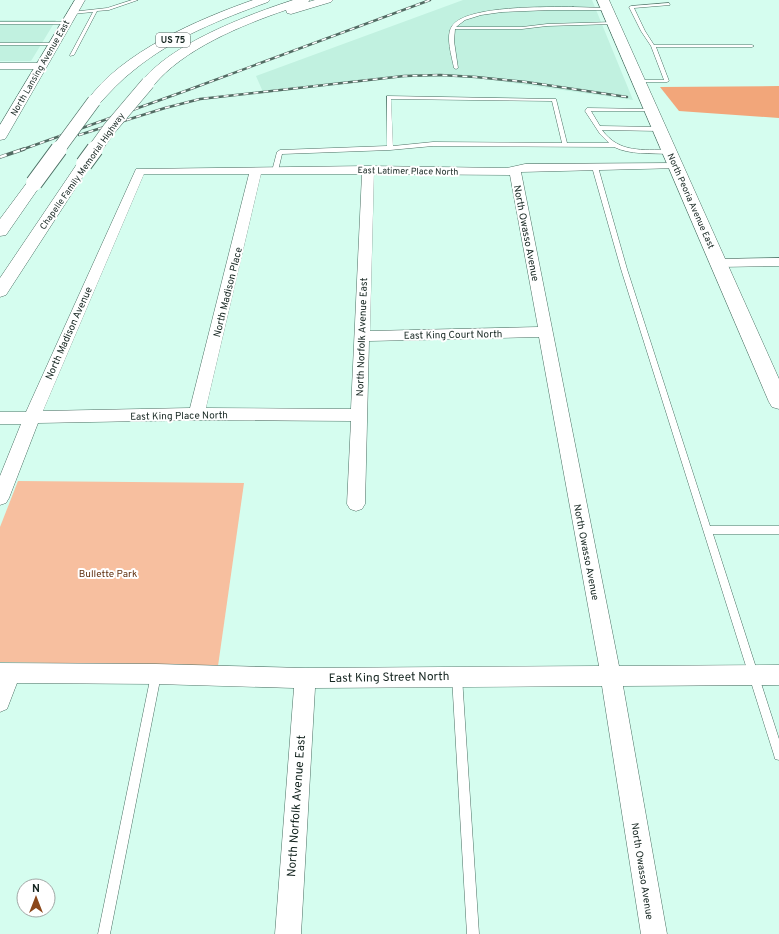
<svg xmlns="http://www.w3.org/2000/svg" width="779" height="934" font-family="Overpass,sans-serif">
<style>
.built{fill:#c1f1e0}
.green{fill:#f7bf9f}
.forest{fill:#f2a67a}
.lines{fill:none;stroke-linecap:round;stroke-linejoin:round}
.service-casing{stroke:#4c7064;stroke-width:1}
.minor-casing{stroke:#4c7064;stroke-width:1}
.tertiary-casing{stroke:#4c7064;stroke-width:1}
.secondary-casing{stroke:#4c7064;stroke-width:1}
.motorway-casing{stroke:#4c7064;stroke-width:1}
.service{fill:#fff;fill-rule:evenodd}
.minor{fill:#fff;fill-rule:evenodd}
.tertiary{fill:#fff;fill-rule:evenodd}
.secondary{fill:#fff;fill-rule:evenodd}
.motorway{fill:#fff;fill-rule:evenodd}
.rail-far1-casing{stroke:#536b63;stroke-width:2.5}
.rail-casing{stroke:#536b63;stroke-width:3.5}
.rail-far1{stroke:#fff;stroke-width:1.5;stroke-dasharray:5;stroke-linecap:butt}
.rail{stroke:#fff;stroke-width:2.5;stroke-dasharray:7;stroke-linecap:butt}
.motorway-bridge-far1-casing{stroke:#4c7064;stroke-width:14;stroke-linecap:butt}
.motorway-bridge-casing{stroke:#4c7064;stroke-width:18;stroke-linecap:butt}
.motorway-bridge-far1{stroke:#fff;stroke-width:13}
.motorway-bridge{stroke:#fff;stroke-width:16}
.labels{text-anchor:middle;stroke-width:4;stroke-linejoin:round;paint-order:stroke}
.shield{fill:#fff;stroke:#5c6764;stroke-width:1}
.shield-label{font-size:9px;font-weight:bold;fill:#162621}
.far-street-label{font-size:9px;fill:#162621;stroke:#fff}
.street-label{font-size:10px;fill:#162621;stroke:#fff}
.park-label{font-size:10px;fill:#613111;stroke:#fff}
.near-street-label{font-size:12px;fill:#162621;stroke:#fff}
</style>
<rect width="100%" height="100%" fill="#d5fdef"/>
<path class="built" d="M463,0H592L633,100L486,79L441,76L384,78L263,92L256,76Z
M0,20H56L31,61H0Z"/>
<path class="green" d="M18,481L244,483L218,666L0,662V527Z"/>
<path class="forest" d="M779,86V118L679,111L660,87Z"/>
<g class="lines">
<g class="service-casing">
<path id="service" d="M132,0H138L109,10L97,11L74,55L70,56V55L93,12L72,14H71V12L107,8Z
M669,3L670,5L634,8L645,31L654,45H752L754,46L752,47H656L669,81L667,82H636V80H664L651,46L641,31L629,7L631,6Z
M573,7L607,8L609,9L607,10H550L502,12L481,15L465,20L456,27H522L547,24L613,22L615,23L613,24L547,26L522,29H455L454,41L458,68L456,69L454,68C452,57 445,36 452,26C466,5 549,7 573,7Z
M0,22H66L68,23L66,24H0Z
M0,43H53L55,44L53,45H0Z
M387,96L556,99L567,143H609L600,134L585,111L587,108L651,109H653V111H591L600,126L659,127L662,129L659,131L602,130C620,154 642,149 669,150L672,152L669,154C651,153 630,155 614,147L433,146L390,150L282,154L278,171L275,173L272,171L277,152L280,150L387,146ZM391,99L552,101L562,143L433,142L393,146Z
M593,166L598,167L627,269L710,526H779V534H713L779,739V760L775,759L774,755L621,269L592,167Z
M156,670L159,672L161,675L110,934H98L151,675L153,672Z
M457,672L460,674L462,677L479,934H467L452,677L454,674Z"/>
</g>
<g class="minor-casing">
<path id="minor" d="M0,63H40L45,66L40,69H0Z
M676,163L680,164L682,166L680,168L521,172L619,666L779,665V685L623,686L667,934H641L602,686L315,688L301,934H275L294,688L156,684L17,683L7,709L0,712V663L156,664L305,668L599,666L539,337L369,341L365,504L362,509L356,511L350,509L347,504L351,421L197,420L38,423L9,498L6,503L0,505V476L21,424H0V412H26L136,169L368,166L507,168L525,164ZM144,174H249L190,408L43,411ZM261,174H362L351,409L206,408ZM374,174L510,175L538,327L370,331Z
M779,258V266L719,267L714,266L712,263L714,260L719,259Z"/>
</g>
<g class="tertiary-casing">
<path id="tertiary" d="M75,0H85L7,136L5,139L0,140V125Z"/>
</g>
<g class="secondary-casing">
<path id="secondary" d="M597,0H609L779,379V409L772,407L769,402Z"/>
</g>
<g class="motorway-casing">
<path id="motorway" d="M253,0H270L268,2C221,19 173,38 134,70C121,80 110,92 99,104H89L87,101C121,52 199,19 253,0Z
M293,0H310L308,2L315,0H333L331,2L291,14L287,13L286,10C242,25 183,49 153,86H143L141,83C167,45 250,14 293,0Z
M84,160L89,161L91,164L6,295L0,297V278L79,161Z
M34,178L39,180L42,183L6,235L0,236V219L29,180Z"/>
</g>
<use href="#service" class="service"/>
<use href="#minor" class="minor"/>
<use href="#tertiary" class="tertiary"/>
<use href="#secondary" class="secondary"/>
<use href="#motorway" class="motorway"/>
<g class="rail-far1-casing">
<path id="rail-far1" d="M79,135L165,108L200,99L404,76L440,75L476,77L526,82L627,97
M21,150L188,90L430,0"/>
</g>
<g class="rail-casing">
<path id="rail" d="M0,157L24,149"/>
</g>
<use href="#rail-far1" class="rail-far1"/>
<use href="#rail" class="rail"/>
<g class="motorway-bridge-far1-casing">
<path id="motorway-bridge-far1" d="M58,150L94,101
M94,150L109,129L148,83"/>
</g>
<g class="motorway-bridge-casing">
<path id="motorway-bridge" d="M84,164L95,149
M34,183L59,149"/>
</g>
<use href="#motorway-bridge-far1" class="motorway-bridge-far1"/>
<use href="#motorway-bridge" class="motorway-bridge"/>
</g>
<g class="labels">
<rect class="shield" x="156" y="33" width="34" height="14" rx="3"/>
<g class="shield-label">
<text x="173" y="43">US 75</text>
</g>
<g class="far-street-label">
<text transform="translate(40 68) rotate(-60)" y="3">North Lansing Avenue East</text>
<text transform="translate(82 171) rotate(-55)" y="3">Chapelle Family Memorial Highway</text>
<text transform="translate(408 171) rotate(1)" y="3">East Latimer Place North</text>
<text transform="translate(691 201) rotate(66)" y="3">North Peoria Avenue East</text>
</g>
<g class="street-label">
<text transform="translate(527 233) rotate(79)" y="4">North Owasso Avenue</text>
<text transform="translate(227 292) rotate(-76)" y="4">North Madison Place</text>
<text transform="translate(68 333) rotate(-66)" y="4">North Madison Avenue</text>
<text transform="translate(453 334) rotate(-1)" y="4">East King Court North</text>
<text transform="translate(361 337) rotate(-88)" y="4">North Norfolk Avenue East</text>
<text transform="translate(179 415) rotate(-1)" y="4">East King Place North</text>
<text transform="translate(587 552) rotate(79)" y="4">North Owasso Avenue</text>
<text transform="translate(643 871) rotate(81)" y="4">North Owasso Avenue</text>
</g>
<g class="park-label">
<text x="108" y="577">Bullette Park</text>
</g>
<g class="near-street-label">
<text transform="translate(389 677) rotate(-1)" y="4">East King Street North</text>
<text transform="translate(296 806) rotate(-86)" y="4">North Norfolk Avenue East</text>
</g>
</g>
<g transform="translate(36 898)"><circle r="19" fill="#ffffff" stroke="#a2a8a6"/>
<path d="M0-3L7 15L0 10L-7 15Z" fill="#8b471a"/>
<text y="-6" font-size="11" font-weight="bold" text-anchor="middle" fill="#162621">N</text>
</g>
</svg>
